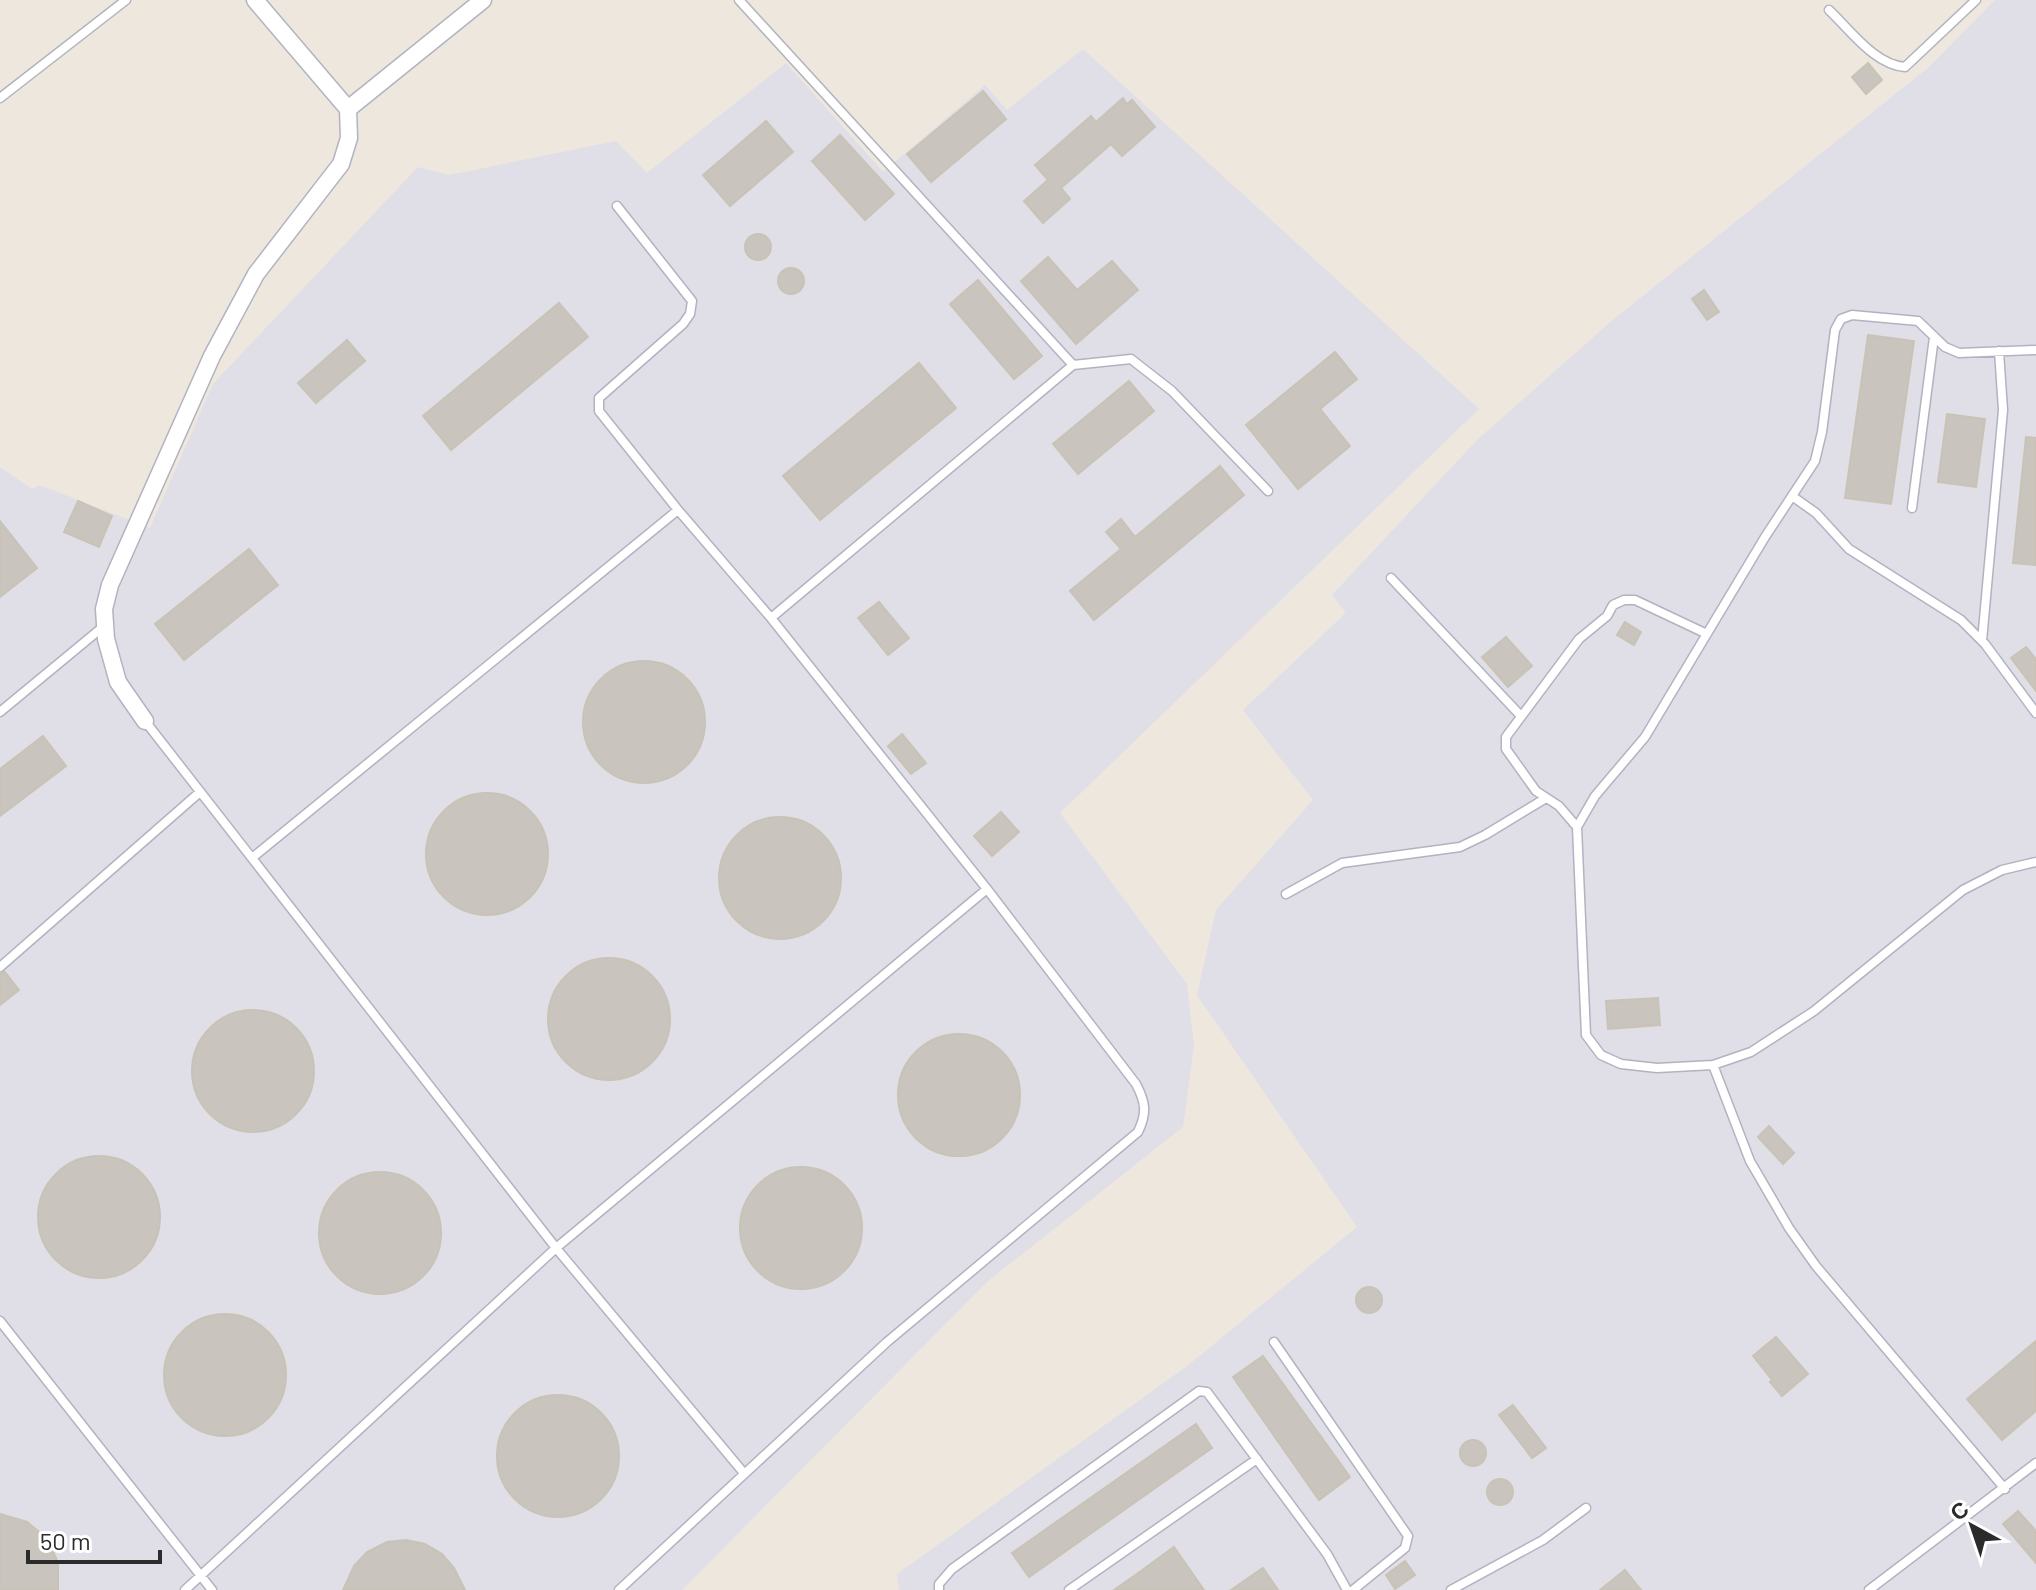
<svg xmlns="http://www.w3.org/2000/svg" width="2036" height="1590" font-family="Barlow,sans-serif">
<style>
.industrial{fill:#e0dee6}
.building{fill:#c9c4bd;stroke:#c9c3b6;stroke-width:2}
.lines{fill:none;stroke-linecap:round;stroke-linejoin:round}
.service-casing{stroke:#b1b3c0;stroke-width:11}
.minor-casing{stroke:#b1b3c0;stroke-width:19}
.service{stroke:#fff;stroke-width:8}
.minor{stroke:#fff;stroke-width:16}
</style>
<rect width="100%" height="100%" fill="#eee7dd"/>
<path class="industrial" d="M1995,0H2036V1590H899L897,1574L1186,1367L1357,1227L1197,995L1216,910L1313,800L1243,710L1346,613L1332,595L1478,439L1614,319L1929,67Z
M1083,49L1479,409L1060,813L1187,984L1194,1045L1183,1127L988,1281L682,1590H0V467L32,489L40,485L150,528L213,384L418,167L450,175L616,141L647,173L786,63L883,172L985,85L1007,110Z"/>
<path class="building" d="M1868,63L1882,80L1866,94L1852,77Z
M983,91L1006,119L931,182L907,154Z
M1123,98L1127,104L1132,100L1155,127L1122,156L1111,144L1061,188L1070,199L1043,223L1024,201L1048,180L1035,165L1091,116L1096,122Z
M766,121L793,152L730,206L703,175Z
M840,135L894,194L865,220L812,161Z
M745 247a13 13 0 1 1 26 0a13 13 0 1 1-26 0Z
M1048,257L1077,290L1112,261L1138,290L1076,344L1021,281Z
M778 281a13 13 0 1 1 26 0a13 13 0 1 1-26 0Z
M978,280L1042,356L1014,379L950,304Z
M1704,290L1719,312L1707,320L1692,299Z
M559,303L588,337L451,450L423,416Z
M1868,335L1914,341L1891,504L1845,498Z
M347,340L365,361L316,403L298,383Z
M1335,352L1357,379L1320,409L1350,446L1298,489L1246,425Z
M919,363L956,408L820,520L783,476Z
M1129,381L1154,411L1078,474L1053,444Z
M1947,414L1985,419L1976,487L1938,482Z
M2026,437L2036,438V565L2013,563Z
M1220,466L1244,495L1094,620L1070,591L1121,549L1106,532L1121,519L1135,537Z
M78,501L112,516L99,547L64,532Z
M0,521L37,568L0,597Z
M249,549L278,585L184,660L155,624Z
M879,602L909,638L888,655L858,618Z
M1625,622L1641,632L1634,645L1617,635Z
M1506,637L1532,666L1508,687L1482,657Z
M2026,647L2036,659V691L2011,658Z
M583 722a61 61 0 1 1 122 0a61 61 0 1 1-122 0Z
M902,734L926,763L911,774L888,746Z
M43,736L66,766L0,816V769Z
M426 854a61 61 0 1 1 122 0a61 61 0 1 1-122 0Z
M1001,812L1019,832L992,856L974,836Z
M719 878a61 61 0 1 1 122 0a61 61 0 1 1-122 0Z
M548 1019a61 61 0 1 1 122 0a61 61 0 1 1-122 0Z
M5,972L19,990L0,1005V974Z
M1658,998L1660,1025L1608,1029L1606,1001Z
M192 1071a61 61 0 1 1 122 0a61 61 0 1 1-122 0Z
M898 1095a61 61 0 1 1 122 0a61 61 0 1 1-122 0Z
M1769,1126L1794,1153L1783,1164L1758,1137Z
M38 1217a61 61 0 1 1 122 0a61 61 0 1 1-122 0Z
M740 1228a61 61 0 1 1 122 0a61 61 0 1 1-122 0Z
M319 1233a61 61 0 1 1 122 0a61 61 0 1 1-122 0Z
M1356 1300a13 13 0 1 1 26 0a13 13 0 1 1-26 0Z
M164 1375a61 61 0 1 1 122 0a61 61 0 1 1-122 0Z
M1776,1337L1808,1374L1782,1396L1770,1382L1772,1380L1753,1356Z
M2036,1341V1411L2002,1440L1967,1399Z
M1263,1356L1350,1477L1319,1500L1233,1377Z
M497 1456a61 61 0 1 1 122 0a61 61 0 1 1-122 0Z
M1513,1405L1546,1448L1532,1458L1499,1415Z
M1196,1424L1212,1448L1029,1577L1012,1553Z
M1460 1453a13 13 0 1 1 26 0a13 13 0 1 1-26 0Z
M1487 1492a13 13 0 1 1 26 0a13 13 0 1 1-26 0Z
M2018,1511L2036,1531V1563L2003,1524Z
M0,1514L27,1522L48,1539L58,1563V1590H0Z
M406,1540L425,1544L442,1554L454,1568L465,1590H343L354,1566L367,1552L387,1542Z
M1174,1547L1204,1590H1114L1141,1571Z
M1405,1561L1415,1575L1395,1589L1386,1575Z
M1263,1568L1278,1590H1231Z
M1625,1570L1641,1590H1600Z"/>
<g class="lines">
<g class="service-casing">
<path id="service" d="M739,0L1073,365L1131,359L1172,391L1268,491
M1829,10C1850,30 1875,65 1905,67L1976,0
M0,98L126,0
M617,206L692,301L690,314L683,324L599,398V411L678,510L771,618L987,889L1136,1084C1146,1103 1147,1113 1138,1132L887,1342L619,1590
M1792,496L1816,513L1849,549L1961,620L1985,644L2036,713
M1912,508L1934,337
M1391,578L1520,715
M771,618L1073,365
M1707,634L1635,600H1624L1613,605L1607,616L1579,639L1506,737V749L1536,791L1559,806L1577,827L1586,1035L1601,1055L1621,1064L1657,1068L1713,1065L1751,1052L1814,1011L1963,890L2002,870L2036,862
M1982,641L2003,410L1999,351
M0,712L104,626
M145,721L556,1248L743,1472
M1577,827L1595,796L1645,737L1765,537L1815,461L1822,432L1835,330L1841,319L1852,315L1918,321L1945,347L1959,353L2036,350
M252,858L678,510
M1286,894L1342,863L1460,847L1485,835L1546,798
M0,967L200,792
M1713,1065L1750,1161L1789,1228L1816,1266L2005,1489
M0,1321L212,1590
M1274,1342L1408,1536L1405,1548L1353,1590
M185,1590L556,1248L987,889
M939,1590V1584L952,1569L1199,1391L1207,1392L1327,1554L1347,1590
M1069,1590L1257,1459
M1451,1590L1543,1540L1586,1508
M1869,1590L2036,1463"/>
</g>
<g class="minor-casing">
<path id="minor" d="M255,0L348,109
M145,721L118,682L106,639L104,609L110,585L212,356L256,274L341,164L349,138L348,109L483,0"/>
</g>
<use href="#service" class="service"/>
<use href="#minor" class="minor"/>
</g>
<g transform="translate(1972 1526) rotate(320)" stroke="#ffffff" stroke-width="6" paint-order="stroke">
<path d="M0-6L14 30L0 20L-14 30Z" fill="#2b2b2b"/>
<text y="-12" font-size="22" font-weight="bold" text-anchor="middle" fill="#2b2b2b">С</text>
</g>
<path d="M28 1550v12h132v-12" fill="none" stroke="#2b2b2b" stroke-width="4"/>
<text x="40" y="1550" font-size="24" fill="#2b2b2b" stroke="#ffffff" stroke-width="6" paint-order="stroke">50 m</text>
</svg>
